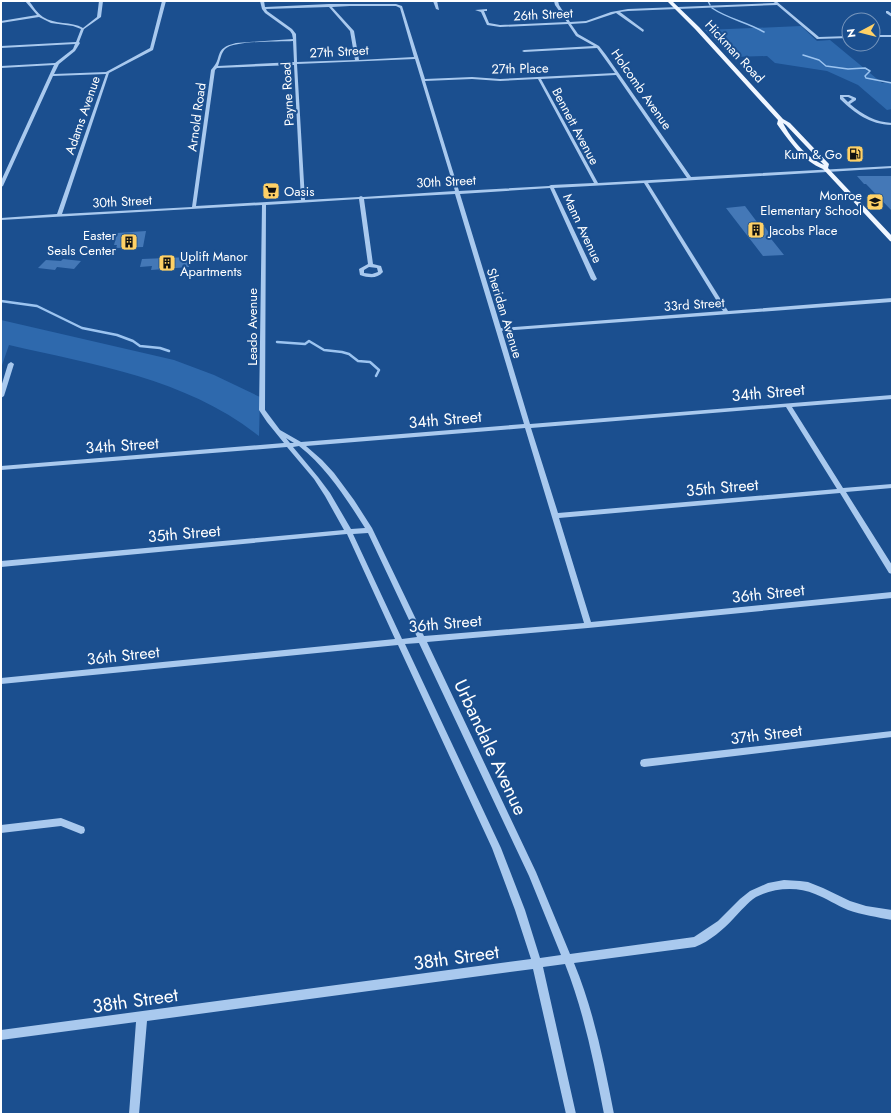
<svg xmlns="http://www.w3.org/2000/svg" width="893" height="1115" font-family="Jost,sans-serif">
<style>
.green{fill:#2e69ad}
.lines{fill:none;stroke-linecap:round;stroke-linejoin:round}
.stream-far1{stroke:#9cc4f0;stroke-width:1.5}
.stream{stroke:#9cc4f0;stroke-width:2.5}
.building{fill:#4478b7}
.minor{fill:#a9c9ee;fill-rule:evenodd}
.major{fill:#f0f6ff;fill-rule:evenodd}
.labels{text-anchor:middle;stroke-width:4;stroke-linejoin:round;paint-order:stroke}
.far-street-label{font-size:13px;fill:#fff;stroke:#1b4f8f}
.far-poi-label{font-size:13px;fill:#fff;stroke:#1b4f8f;text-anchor:end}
.street-label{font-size:16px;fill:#fff;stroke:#1b4f8f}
.near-street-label{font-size:19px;fill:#fff;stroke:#1b4f8f}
</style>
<rect width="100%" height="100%" fill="#1b4f8f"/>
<path class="green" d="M801,26L817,41L830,40L882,83L892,82V109L887,110L858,85L827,71L775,63L767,56L732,57L705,30Z
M1,320L174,360L214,375L260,397L259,436C187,379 96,365 9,345L1,368Z"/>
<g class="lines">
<path class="stream-far1" d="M708,1L710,5
M712,8C728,19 747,22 764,32
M803,55L819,60L826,66L848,69L865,68L870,71L865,76L866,78L892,83"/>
<path class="stream" d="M1,301L37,306L82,328L117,335L133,341L140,346L160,348L169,351
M277,342L305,344L309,341L324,350L342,352L349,354L358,361L370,362L379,370L376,376"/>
</g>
<path class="building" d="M857,149L864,157H854L846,150Z
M857,176H892V211L866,184H864Z
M276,187L277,195L264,196V188Z
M745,206L760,226H764L770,234L768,235L784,255L763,256L726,208Z
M146,231L143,247L116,248L117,245H114L117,233Z
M190,257L189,267L151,270L152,266L140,267L142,259Z
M63,259L81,261L74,269L57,267L55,270L38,268L46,260L61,261Z"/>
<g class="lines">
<path class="minor" d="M25,1H29C33,6 37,13 43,17C55,25 71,21 83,28L97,17L99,1H103L101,17L84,29L79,42L80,43L75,51L59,64L54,74L106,72L150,48L162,1H166L153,50L109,73L62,214L192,207L211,70C224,57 212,49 236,43L293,39L292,34L290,31L265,13L262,9L260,1H264L265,7L329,4H396L402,6L425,79L472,77L500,79L615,73L597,48L524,52L522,51L524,50L594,46L576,36L568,24L500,27L487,25L481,12L475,10L487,9V11H484L489,23L500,25L567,22L555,5L554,1H558L559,5L570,22L586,21L611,12L628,9L775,3L772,1H776L819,37L849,36V38L817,39L777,5L628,11L620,12L644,30L643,32L616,13L586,23L571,24L578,34L599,46L606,55L691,177L892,166V168L648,183L728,311L892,298V302L502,331L530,424L892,395V399L792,407L843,488L892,484V488L846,492L892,565V574L889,573L840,493L559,518L591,622L892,592V598L588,628L427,642L536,872L570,954L694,937L718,921L740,899L750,891L768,883L784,880L800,881L808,882L823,888L850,901L866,906L892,910V920C877,917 862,915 848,910C836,905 826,898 815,894C797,886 773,888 756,897C747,903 741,911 734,918C723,930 710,941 695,947L574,963C594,1011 604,1063 614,1114H604C594,1063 584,1012 565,964L543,967L576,1114H566L533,969L147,1021L139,1114H129L136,1022L1,1040V1030L531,959L515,910L492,848L398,645L1,684V678L395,639L347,534L1,567V561L344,530L325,496L314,479L287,447L1,470V466L284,443L267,422L259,410L262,205L1,220V218L57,214L106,74L53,76L3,186L1,187V181L54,65L1,68V66L55,63L73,49L75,44L1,48V46L76,42L81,29L73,26L51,23L39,17L1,23V21L37,15ZM350,6H396L400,8L414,57L359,60L354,31L332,7ZM329,7L350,31L355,60L297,62L296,34L292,29L267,11L266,9ZM293,41L294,62L218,66C220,61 221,53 225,49C235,40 279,42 293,41ZM415,59L455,191L363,197L361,196L359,197L305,200L297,64ZM294,65L301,200L196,206L215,70L217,68ZM616,75L687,178L598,183L541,79ZM472,79L500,81L538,79L594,183L551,185L549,186L459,191L425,81ZM644,183L723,311L501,328L460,194L550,188L591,279L594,281L597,279L554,188ZM455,194L524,424L301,442L280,430L265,410L266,205L359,199L368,264L359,269L360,275C369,278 377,279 383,272L381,266L373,264L364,199ZM369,267L377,268L378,272L372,274L364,273V270ZM786,407L837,489L558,513L531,428ZM525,428L584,623L424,636L372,528L354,500L334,473L322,460L306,446ZM286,438L294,443H290ZM299,446C327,468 346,498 365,528L351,529L330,493L318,477L293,447ZM368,533L417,637L402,639L353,534ZM419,643L529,876L561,955L540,958L525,910L501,848L405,644Z
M433,1H437L439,10L436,9Z
M886,11H888L892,14V17L886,13Z
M873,35H892V37H873Z
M840,95H849L856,98V100L850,104C863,115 875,122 892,123V125C869,124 856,114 840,99ZM843,97H848L852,99L848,102Z
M11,362L14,364L4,396L1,398V387L8,364Z
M892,731V737L644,767L641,766L640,763L641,760L644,759Z
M61,818L84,827L85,830L84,833L81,834L61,826L1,833V825Z"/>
<path class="major" d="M667,1H672L699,27L783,119L790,123L829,164L828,168L892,236V242L890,241L823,169C803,161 789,141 777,124L778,120L695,29ZM783,123L786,125L824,165C807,158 791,139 783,123Z"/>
</g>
<defs>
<g id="fuel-square" transform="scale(0.9)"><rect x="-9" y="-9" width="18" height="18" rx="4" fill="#ffd166" stroke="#1b4f8f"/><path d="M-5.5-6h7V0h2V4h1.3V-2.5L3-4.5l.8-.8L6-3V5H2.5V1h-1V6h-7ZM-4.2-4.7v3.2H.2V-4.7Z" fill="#111"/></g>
<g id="supermarket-square" transform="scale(0.9)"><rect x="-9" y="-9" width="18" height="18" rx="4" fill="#ffd166" stroke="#1b4f8f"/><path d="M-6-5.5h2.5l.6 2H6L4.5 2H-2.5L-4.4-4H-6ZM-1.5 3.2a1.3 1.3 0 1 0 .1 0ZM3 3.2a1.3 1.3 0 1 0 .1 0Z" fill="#111"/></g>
<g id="school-square" transform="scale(0.9)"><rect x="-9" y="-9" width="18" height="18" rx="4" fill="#ffd166" stroke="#1b4f8f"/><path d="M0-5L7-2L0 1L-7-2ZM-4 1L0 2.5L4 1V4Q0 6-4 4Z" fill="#111"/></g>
<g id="building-square" transform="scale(0.9)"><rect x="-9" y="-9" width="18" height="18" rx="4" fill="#ffd166" stroke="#1b4f8f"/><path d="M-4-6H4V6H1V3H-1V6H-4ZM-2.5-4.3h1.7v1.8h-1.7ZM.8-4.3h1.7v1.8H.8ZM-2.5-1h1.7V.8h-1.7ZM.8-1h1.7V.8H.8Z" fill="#111"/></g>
</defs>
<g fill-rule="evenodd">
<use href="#fuel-square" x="855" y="154"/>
<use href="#supermarket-square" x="271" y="191"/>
<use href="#school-square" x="875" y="202"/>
<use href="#building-square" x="756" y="230"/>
<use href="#building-square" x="129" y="242"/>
<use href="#building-square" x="167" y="263"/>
</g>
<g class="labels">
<g class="far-street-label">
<text transform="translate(543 14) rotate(-3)" y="5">26th Street</text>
<text transform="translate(339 51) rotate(-3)" y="5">27th Street</text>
<text transform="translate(735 51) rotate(47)" y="5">Hickman Road</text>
<text transform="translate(520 68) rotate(-1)" y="5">27th Place</text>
<text transform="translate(642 89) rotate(55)" y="5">Holcomb Avenue</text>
<text transform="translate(287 94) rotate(-93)" y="5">Payne Road</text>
<text transform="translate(82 115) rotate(-71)" y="5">Adams Avenue</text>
<text transform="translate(196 117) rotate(-82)" y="5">Arnold Road</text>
<text transform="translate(576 126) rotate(62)" y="5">Bennett Avenue</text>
<text transform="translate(446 181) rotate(-3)" y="5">30th Street</text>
<text transform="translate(122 201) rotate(-3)" y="5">30th Street</text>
<text transform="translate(583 228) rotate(65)" y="5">Mann Avenue</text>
<text transform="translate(694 304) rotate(-4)" y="5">33rd Street</text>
<text transform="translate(505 313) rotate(73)" y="5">Sheridan Avenue</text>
<text transform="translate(252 327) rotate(-90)" y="5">Leado Avenue</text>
</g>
<g class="far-poi-label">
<text x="842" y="159">Kum &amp; Go</text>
<text x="284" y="196" text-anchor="start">Oasis</text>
<text x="862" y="200">Monroe<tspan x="862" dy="15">Elementary School</tspan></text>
<text x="769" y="235" text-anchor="start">Jacobs Place</text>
<text x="116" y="240">Easter<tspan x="116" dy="15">Seals Center</tspan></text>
<text x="180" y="261" text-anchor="start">Uplift Manor<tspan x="180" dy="15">Apartments</tspan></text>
</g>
<g class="street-label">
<text transform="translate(768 392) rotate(-5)" y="6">34th Street</text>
<text transform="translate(445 419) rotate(-5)" y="6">34th Street</text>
<text transform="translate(122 445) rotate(-4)" y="6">34th Street</text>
<text transform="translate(722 487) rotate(-5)" y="6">35th Street</text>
<text transform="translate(184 533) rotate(-5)" y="6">35th Street</text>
<text transform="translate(768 593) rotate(-6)" y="6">36th Street</text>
<text transform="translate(445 623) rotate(-5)" y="6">36th Street</text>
<text transform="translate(123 655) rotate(-6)" y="6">36th Street</text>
<text transform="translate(766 734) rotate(-7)" y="6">37th Street</text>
</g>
<g class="near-street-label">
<text transform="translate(491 747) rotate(65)" y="7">Urbandale Avenue</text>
<text transform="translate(456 957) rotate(-8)" y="7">38th Street</text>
<text transform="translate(135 1000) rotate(-8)" y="7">38th Street</text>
</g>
</g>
<rect width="893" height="1115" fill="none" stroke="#ffffff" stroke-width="4"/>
<g transform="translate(861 32) rotate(263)"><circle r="19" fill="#1b4f8f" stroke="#7695bc"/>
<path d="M0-3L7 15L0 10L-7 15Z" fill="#ffd166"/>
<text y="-6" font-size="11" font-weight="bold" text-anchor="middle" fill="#ffffff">N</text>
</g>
</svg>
